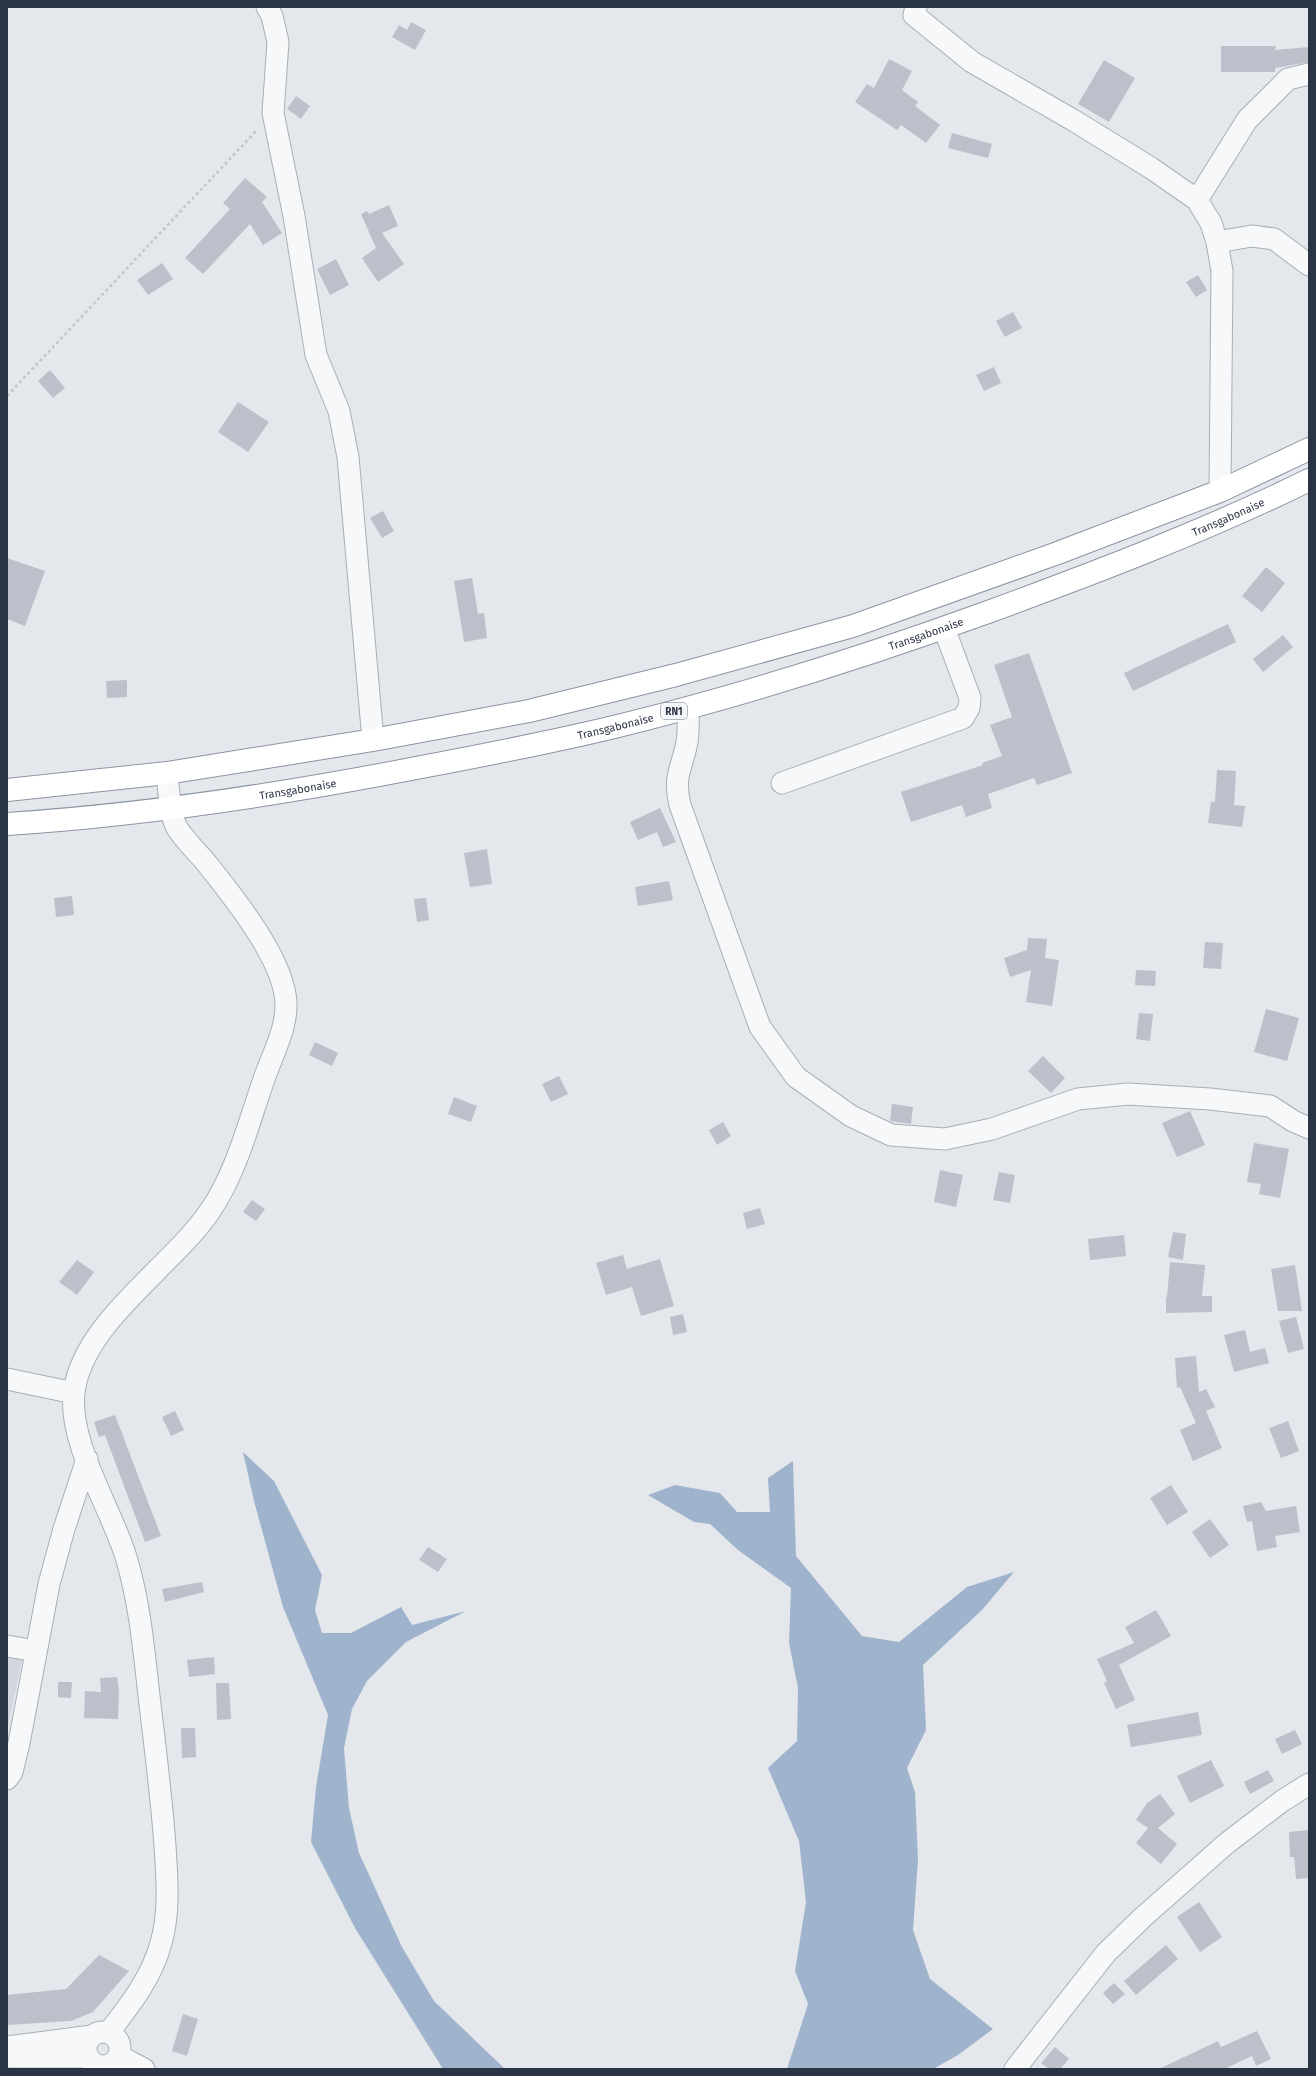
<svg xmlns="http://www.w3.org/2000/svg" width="1316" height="2076" font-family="'Fira Sans',sans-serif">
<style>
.built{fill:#d2d6de}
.water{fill:#9fb4cc}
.building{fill:#bbc0ca}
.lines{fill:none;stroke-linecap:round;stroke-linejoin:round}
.minor-casing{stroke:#a9aeb7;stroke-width:23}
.highway-casing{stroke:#8b94a3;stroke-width:24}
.path{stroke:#c2c5cb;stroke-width:2.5;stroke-dasharray:3 3;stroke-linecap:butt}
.minor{stroke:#f7f8fa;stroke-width:21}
.highway{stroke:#fff;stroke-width:22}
.labels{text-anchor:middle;stroke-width:3.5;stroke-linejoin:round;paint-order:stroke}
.shield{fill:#f4f6f9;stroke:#676e7b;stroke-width:1}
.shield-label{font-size:10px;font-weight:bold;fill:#2b3445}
.street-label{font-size:11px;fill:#2b3445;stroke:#f4f6f9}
</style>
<rect width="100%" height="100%" fill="#e4e7ec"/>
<path class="built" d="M7,1657L22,1660L7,1731Z"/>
<path class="water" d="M243,1452L274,1481L322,1575L315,1610L322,1633H351L401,1607L412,1625L466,1611L406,1642L367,1681L352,1709L344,1748L349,1808L359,1853L402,1947L434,2001L505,2069H443L355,1928L311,1842L316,1787L328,1715L283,1607L254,1501Z
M793,1461L796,1556L862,1636L899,1642L967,1587L1014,1572L982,1610L923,1665L926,1730L907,1768L915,1792L918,1859L913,1930L930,1979L993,2029L958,2055L933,2069H787L808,2004L795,1971L806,1902L799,1841L768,1768L797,1741L798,1688L789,1643L791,1588L738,1550L710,1524L694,1522L648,1495L675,1485L720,1493L737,1512H770L768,1478Z"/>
<path class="building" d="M411,22L426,30L415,50L392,37L399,25L407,30Z
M1221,46H1276L1275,50L1309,47V62L1275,68V72H1221Z
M889,59L912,71L902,90L918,102L915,106L940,125L926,143L901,125L897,130L855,102L867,84L874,88Z
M1104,60L1135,78L1109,122L1078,104Z
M296,96L310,106L301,119L287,109Z
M952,133L992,144L988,158L948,148Z
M245,178L267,197L262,202L282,233L263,245L250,224L203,274L185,258L230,209L223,203Z
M389,205L398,226L382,233L404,264L378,282L362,258L376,248L361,214L367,211L369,214Z
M336,259L349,285L330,295L317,269Z
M162,263L173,279L148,295L137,280Z
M1198,275L1207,290L1196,297L1186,282Z
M1013,312L1022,328L1005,337L996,321Z
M994,367L1001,383L984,391L976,375Z
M50,370L65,388L53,398L38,381Z
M238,402L269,422L248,452L218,432Z
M383,511L394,531L382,538L370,518Z
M7,558L45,571L25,626L7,619Z
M1266,567L1285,583L1262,612L1242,596Z
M472,578L478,614L484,613L487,638L464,642L454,581Z
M1228,624L1236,642L1133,691L1124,673Z
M1283,635L1293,647L1263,672L1253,659Z
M1029,653L1072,773L1037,785L1034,778L988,794L992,808L966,817L962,805L911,822L901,792L983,765L982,763L1002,756L990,725L1012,717L994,665Z
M127,680V697L107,698L106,681Z
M1217,770L1236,771L1234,805L1245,806L1242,827L1208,823L1211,802H1215Z
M660,808L676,842L663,847L657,832L638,840L630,822Z
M487,849L492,884L470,887L464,853Z
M669,881L673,900L638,906L635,887Z
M72,896L74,915L56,917L54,898Z
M426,898L429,920L417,922L414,899Z
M1028,938L1047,939L1045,958L1059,960L1052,1006L1026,1002L1031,970L1010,977L1004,958L1027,950Z
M1205,942L1223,943L1221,969L1203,968Z
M1136,970L1156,971L1155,986L1135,985Z
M1266,1009L1299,1018L1287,1061L1254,1052Z
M1139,1013L1153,1014L1150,1041L1136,1039Z
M315,1042L338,1053L332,1066L309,1055Z
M1043,1056L1065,1078L1051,1093L1028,1071Z
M559,1076L568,1094L551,1102L542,1084Z
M454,1097L477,1106L471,1122L448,1114Z
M892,1104L913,1107L911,1124L890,1121Z
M1190,1111L1205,1145L1177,1157L1162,1123Z
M723,1122L731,1136L717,1145L709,1130Z
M1254,1143L1289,1149L1280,1198L1259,1194L1261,1184L1247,1182Z
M940,1170L963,1175L956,1207L934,1202Z
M999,1172L1015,1175L1010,1203L993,1200Z
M252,1200L265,1209L256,1221L243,1212Z
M760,1208L765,1224L747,1229L743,1213Z
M1173,1232L1186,1234L1183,1260L1168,1257Z
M1124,1235L1126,1256L1090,1260L1088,1239Z
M623,1255L627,1269L660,1259L674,1306L641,1316L632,1287L606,1295L596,1263Z
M77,1260L94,1272L77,1295L59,1282Z
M1170,1262L1205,1265L1202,1296H1212V1312L1166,1313V1297H1167Z
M1295,1265L1302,1311H1278L1271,1269Z
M683,1314L687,1332L673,1335L670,1317Z
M1296,1317L1304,1349L1288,1353L1279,1321Z
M1245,1330L1250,1352L1265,1348L1269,1363L1234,1372L1224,1335Z
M1196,1356L1199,1392L1206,1389L1215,1407L1206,1411L1222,1448L1193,1461L1180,1430L1196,1423L1180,1387L1177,1388L1175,1358Z
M175,1411L184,1430L171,1436L162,1417Z
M115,1415L161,1536L145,1542L105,1435L99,1437L94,1422Z
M1288,1421L1299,1451L1281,1458L1269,1428Z
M1171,1485L1188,1512L1167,1525L1150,1498Z
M1261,1502L1266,1511L1296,1506L1300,1532L1275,1536L1277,1547L1257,1551L1252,1521L1247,1522L1243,1506Z
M1210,1519L1229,1545L1210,1558L1192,1532Z
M428,1547L447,1559L438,1572L419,1560Z
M202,1582L204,1592L165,1602L162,1589Z
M1156,1610L1171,1636L1119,1665L1135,1700L1116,1709L1104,1683L1107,1681L1097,1659L1134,1643L1125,1627Z
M214,1657L215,1674L189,1677L187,1660Z
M117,1677L119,1692L118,1719L84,1718L85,1691L101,1692L100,1678Z
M58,1682H72L71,1698L58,1697Z
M216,1683H229L231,1719L217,1720Z
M1198,1712L1202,1735L1131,1747L1127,1725Z
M181,1728H195L196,1757L182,1758Z
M1295,1730L1302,1744L1282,1754L1275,1739Z
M1211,1760L1224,1786L1190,1803L1177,1776Z
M1268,1770L1274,1781L1250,1794L1244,1782Z
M1160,1794L1175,1814L1158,1828L1177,1844L1161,1864L1136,1843L1148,1828L1136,1820L1147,1803Z
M1309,1830V1878L1296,1879L1294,1857H1290L1289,1832Z
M1199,1902L1222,1937L1200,1952L1177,1917Z
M1166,1945L1178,1959L1136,1995L1124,1981Z
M99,1955L129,1971L93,2012L71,2021L7,2025V1995L66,1989Z
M1114,1983L1125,1994L1113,2004L1103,1993Z
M183,2014L198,2019L187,2056L172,2051Z
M1257,2031L1271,2059L1256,2066L1252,2056L1224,2069H1159L1218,2041L1221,2047Z
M1055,2047L1069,2059L1060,2069H1049L1041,2063Z"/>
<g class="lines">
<g class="minor-casing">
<path id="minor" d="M267,7L272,16L278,42L273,113L294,216L316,355L339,411L348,457L373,740
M916,7L914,15L972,62L1073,120L1151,168L1197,200L1211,223L1217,242L1222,271L1220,491
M1197,200L1247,120L1288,79L1309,74
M1217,242L1252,236L1274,239L1309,265
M688,708C688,719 689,730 687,742C682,769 673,775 680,805L760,1027L796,1077L851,1116L891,1135L945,1139L992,1129L1078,1099L1128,1094L1210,1099L1270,1106L1293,1121L1309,1128
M782,783L963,718L969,708L970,698L944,628
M7,1379L74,1393
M7,1646L36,1651
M7,1779L12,1772L19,1743L49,1584L64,1529L87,1459
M86 2049a17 17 0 1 1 34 0a17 17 0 1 1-34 0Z
M109,2032C130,2005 152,1977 161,1943C170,1912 167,1878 165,1846C162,1804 157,1763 152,1721C145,1666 142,1610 126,1557C111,1508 68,1443 74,1392C83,1322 172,1267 210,1211C236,1173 248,1125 263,1082C271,1057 287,1030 286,1003C284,958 231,894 204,860C195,850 184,839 177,828C169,813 169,790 167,773
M7,2047L92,2036
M119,2056L144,2069
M9,2057H88
M1015,2069L1106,1953L1142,1918L1227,1843L1282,1801L1309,1784"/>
</g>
<g class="highway-casing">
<g id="highway">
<path d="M7,790L167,773L373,740L529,711L676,675L853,626L1055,554L1220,491L1309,449"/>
<path id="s1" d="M7,824C143,815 277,795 411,769C480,756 549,743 618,726C743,695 867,656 988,612C1097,572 1205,531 1309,480"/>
</g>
</g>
<path class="path" d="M7,396L257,130"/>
<use href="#minor" class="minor"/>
<use href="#highway" class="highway"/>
</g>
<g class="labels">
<rect class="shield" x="661" y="703" width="26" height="16" rx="3"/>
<g class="shield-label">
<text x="674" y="715">RN1</text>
</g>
<g class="street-label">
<text dy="4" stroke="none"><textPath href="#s1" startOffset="1265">Transgabonaise</textPath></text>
<text dy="4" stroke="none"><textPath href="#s1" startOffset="941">Transgabonaise</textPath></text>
<text dy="4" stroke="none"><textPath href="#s1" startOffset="617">Transgabonaise</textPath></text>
<text dy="4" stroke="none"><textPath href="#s1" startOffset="293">Transgabonaise</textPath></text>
</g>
</g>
<rect width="1316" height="2076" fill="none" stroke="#2b3445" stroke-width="16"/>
</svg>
